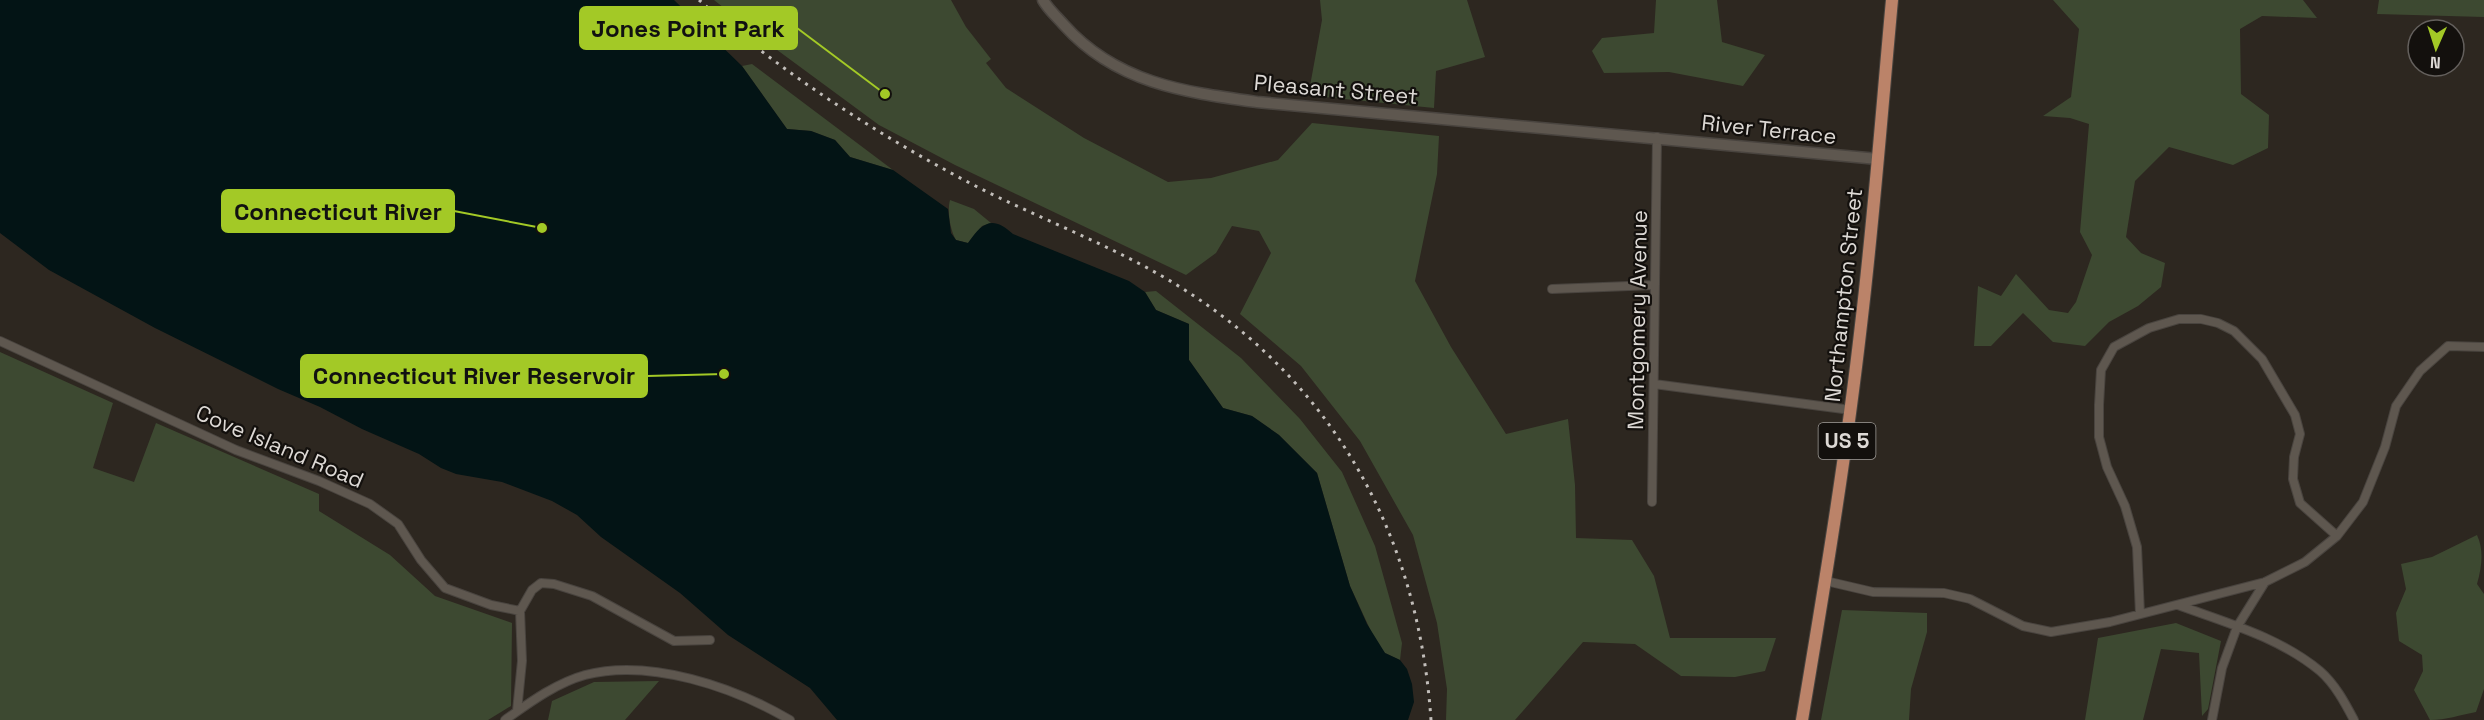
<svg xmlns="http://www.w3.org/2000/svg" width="2484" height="720" font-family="'Space Grotesk',sans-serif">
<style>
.green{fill:#3d4931}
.water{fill:#031415}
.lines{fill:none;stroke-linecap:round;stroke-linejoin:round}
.minor-casing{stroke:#49443f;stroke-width:10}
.tertiary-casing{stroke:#49443f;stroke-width:13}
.primary-casing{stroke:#49443f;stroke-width:14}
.minor{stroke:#5e574f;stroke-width:8}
.tertiary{stroke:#5e574f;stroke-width:10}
.primary{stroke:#bb8369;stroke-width:12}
.rail{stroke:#c2beba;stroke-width:3;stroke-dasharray:3 6;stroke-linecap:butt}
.labels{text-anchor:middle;stroke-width:4.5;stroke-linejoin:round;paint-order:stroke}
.shield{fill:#13100d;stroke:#a09d99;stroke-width:1.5}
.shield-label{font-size:21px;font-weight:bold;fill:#ddd9d5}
.street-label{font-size:22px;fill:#ddd9d5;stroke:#13100d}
.leader{fill:none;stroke:#a3c926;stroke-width:2}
.callout-dot{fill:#a3c926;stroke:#13100d;stroke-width:2}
.callout{fill:#a3c926;stroke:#a3c926;stroke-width:2}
.callout-label{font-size:24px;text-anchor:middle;font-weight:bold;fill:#111}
</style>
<rect width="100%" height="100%" fill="#2d2720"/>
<path class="green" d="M714,0H951L966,27L991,59L986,63L1006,88L1084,138L1168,182L1211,178L1278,160L1312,123L1439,136L1437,174L1415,281L1451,347L1506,434L1568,419L1575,485L1576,538L1632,540L1654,576L1670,638H1776L1765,671L1735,677L1681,676L1635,644L1583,642L1515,720H1446L1447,689L1437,623L1413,535L1360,441L1301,366L1240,314L1271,253L1259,231L1232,226L1216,253L1186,275L955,165L879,125L769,44Z
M1320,0H1467L1485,57L1436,71L1434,108L1315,96L1310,86L1322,20Z
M1656,0H1717L1722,42L1765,55L1743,86L1669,72L1604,73L1592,51L1602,38L1654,33Z
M2053,0H2303L2317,18L2262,16L2240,29L2241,94L2269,115L2268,148L2233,165L2169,147L2135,181L2126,237L2141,253L2165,263L2161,287L2138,306L2109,322L2085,346L2053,342L2023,313L1991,346H1974L1978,286L2001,296L2016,274L2049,310L2068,313L2076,302L2092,255L2080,232L2089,124L2070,118L2043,116L2071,97L2079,29Z
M2379,0H2484V17L2377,14Z
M752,64L893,170L850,157L835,140L811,131L787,129L742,66Z
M950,200L974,209L991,223L982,226L968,243L956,240C950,230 947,211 950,200Z
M1156,291L1241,358L1300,419L1342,472L1375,546L1402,643L1400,660L1385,653L1376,642L1350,586L1317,473L1279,435L1252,416L1223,408L1189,360V324L1156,310L1145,292Z
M0,352L113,403L93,468L134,482L156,423L319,494V511L390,555L435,596L512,623L511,706L488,720H0Z
M2477,535C2484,550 2482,566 2477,584L2484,594V689L2476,712C2460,715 2446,720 2430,720L2414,690L2423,671L2422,655L2399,641L2396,613L2406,589L2401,564L2432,557Z
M1842,610L1927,613V632L1911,689L1909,720H1821Z
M2176,623L2221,641L2208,709L2202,716L2199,653L2161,649L2143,720H2085L2098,638Z
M659,681L625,720H548L552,701L594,682Z"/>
<path class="water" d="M0,0H674L742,66L787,129L811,131L835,140L850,157L893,170L948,209L951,233L956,240L968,243C982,222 993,215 1013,234L1129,281L1145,292L1156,310L1189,324V360L1223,408L1252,416L1279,435L1317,473L1350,586L1367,624L1385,653L1400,660L1407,669L1412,684L1414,702L1408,720H837L810,688L728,635L680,593L601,537L577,515L552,501L502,482L456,474L441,468L419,454L362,429L320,407L278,389L155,328L49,270L0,233Z"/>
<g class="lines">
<g class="minor-casing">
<path id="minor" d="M1552,289L1655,285
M0,341L236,450L319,481L370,504L398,524L421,560L445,588L491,605L520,611
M1654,384L1851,410
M1652,502L1657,137
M1826,581L1873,592L1944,593L1970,599L2023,626L2051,632L2110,622L2265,582L2305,562L2337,536L2363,502L2385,447L2396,406L2420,371L2448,346L2484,347
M2178,605C2227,623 2279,637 2320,671C2335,684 2345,703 2354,720
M2140,614L2137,547L2125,506L2107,467L2099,437V405L2101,370L2114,347L2149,328L2179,319H2201L2218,323L2234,331L2262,359L2295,415L2300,434L2294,457L2293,479L2300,503L2337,536
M517,711L522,661L520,611L532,590L541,583L554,584L592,596L674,641L710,640
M505,720C529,703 556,683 585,675C650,658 734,687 790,720
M2212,720L2222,668L2237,627L2265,582"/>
</g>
<g class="tertiary-casing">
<path id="tertiary" d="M1043,0C1048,9 1057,17 1064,25C1116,83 1184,92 1257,102L1878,159"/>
</g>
<g class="primary-casing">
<path id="primary" d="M1802,720C1824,589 1846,457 1861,325C1874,217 1882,108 1892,0"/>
</g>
<use href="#minor" class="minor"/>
<use href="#tertiary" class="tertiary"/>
<use href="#primary" class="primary"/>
<path class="rail" d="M699,0C780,71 870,130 964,180C1028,214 1097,239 1160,275C1328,371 1418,529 1431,720"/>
</g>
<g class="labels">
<rect class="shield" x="1818.5" y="423" width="57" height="36" rx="4.5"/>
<g class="shield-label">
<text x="1847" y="448">US 5</text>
</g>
<g class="street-label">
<text transform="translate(1336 89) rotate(5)" y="8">Pleasant Street</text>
<text transform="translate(1769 129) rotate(6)" y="8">River Terrace</text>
<text transform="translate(1843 295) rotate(-84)" y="8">Northampton Street</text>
<text transform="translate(1637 320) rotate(-89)" y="8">Montgomery Avenue</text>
<text transform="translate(280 446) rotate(23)" y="8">Cove Island Road</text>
</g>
</g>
<path class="leader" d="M885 94L797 28M542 228L454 211M724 374L647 376"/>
<g class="callout-dot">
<circle cx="885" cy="94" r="6"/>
<circle cx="542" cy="228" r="6"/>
<circle cx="724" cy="374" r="6"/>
</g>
<g class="callout">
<rect x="580" y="7" width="217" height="42" rx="6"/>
<rect x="222" y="190" width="232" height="42" rx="6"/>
<rect x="301" y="355" width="346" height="42" rx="6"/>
</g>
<g class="callout-label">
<text x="688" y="37">Jones Point Park</text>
<text x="338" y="220">Connecticut River</text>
<text x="474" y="384">Connecticut River Reservoir</text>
</g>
<g transform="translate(2436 48) rotate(183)"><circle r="28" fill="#13100d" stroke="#64605d" stroke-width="1.5"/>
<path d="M0-4.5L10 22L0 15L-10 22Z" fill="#a3c926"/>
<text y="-9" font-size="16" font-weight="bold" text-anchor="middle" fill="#ddd9d5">N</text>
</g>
</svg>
